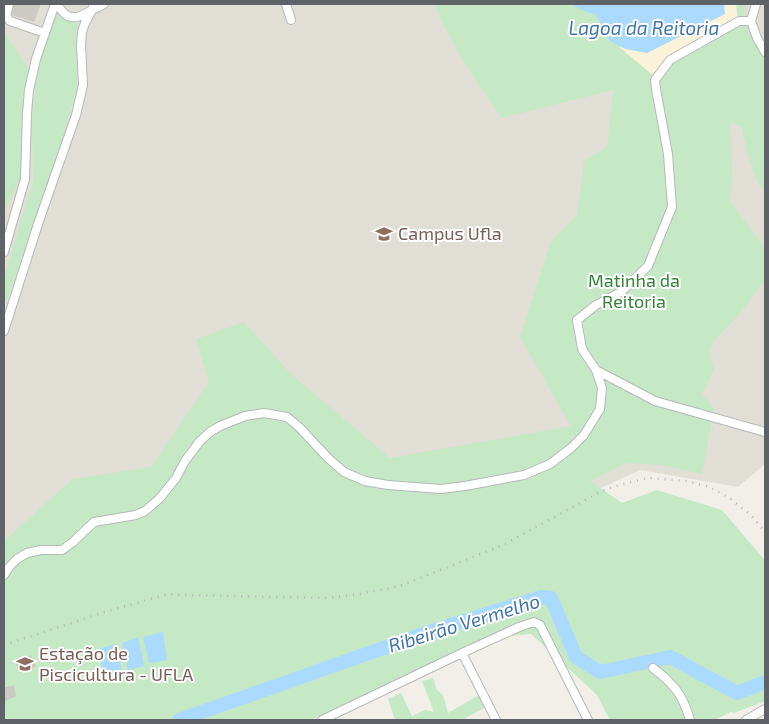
<svg xmlns="http://www.w3.org/2000/svg" width="769" height="724" font-family="'Exo 2',sans-serif">
<style>
.education{fill:#e1ded6}
.green{fill:#c5e8c5}
.sand{fill:#fbf3d9}
.water{fill:#aadaff}
.lines{fill:none;stroke-linecap:round;stroke-linejoin:round}
.river{stroke:#aadaff;stroke-width:14}
.building{fill:#cccac5}
.minor-casing{stroke:#b5b8bc;stroke-width:10}
.minor{stroke:#fff;stroke-width:8}
.rail{stroke:#b6b7b8;stroke-width:2.5;stroke-dasharray:1 6;stroke-linecap:butt}
.labels{text-anchor:middle;stroke-width:4;stroke-linejoin:round;paint-order:stroke}
.education-label{font-size:18px;fill:#785e54;stroke:#fff;text-anchor:start}
.park-label{font-size:18px;fill:#348238;stroke:#fff}
.water-label{font-size:19px;font-style:italic;fill:#4174aa;stroke:#fff}
</style>
<rect width="100%" height="100%" fill="#f1efe8"/>
<path class="education" d="M4,4H765V464L738,487L640,470L399,581L4,720Z"/>
<path class="green" d="M434,4H743L748,30L765,61V191C752,180 746,145 742,128L733,123L730,124L732,172L730,202L759,239L765,255V279L742,311L713,342L709,355L714,369L702,395L714,408L702,474L663,465L627,463L590,481L622,503L657,490L722,510L762,557L765,561V701L734,713L731,712L714,720H610L597,695L531,634L482,639L337,710L310,720H4V541L73,479L151,467L209,382L196,339L244,322L290,373L390,458L571,426L520,337L551,241L577,215L584,161L607,147L613,90L502,118C477,82 451,45 434,4Z
M58,12L70,21L79,22L76,32L77,86L51,179L4,308V278L33,182L32,114L35,89L29,95L25,124L30,136L31,169L19,182L4,213V31L32,74L36,82L42,56Z
M433,678L437,690L443,695L448,713L479,695L484,708L462,720H395L388,699L401,693L412,716L425,710L434,712L422,681Z"/>
<path class="sand" d="M723,4H736L738,21L668,60L655,77L619,47L647,53Z"/>
<path class="water" d="M571,4H724L725,14L647,53L626,49L610,41L596,15L584,11Z
M163,632L167,660L149,663L143,637Z
M138,637L144,666L128,670L122,643Z
M116,644L122,672L104,678L98,649Z"/>
<g class="lines">
<path class="river" d="M179,720L429,632L541,597L551,598L576,657L600,672L670,657L737,693L765,682"/>
</g>
<path class="building" d="M14,4H41L34,22L12,15Z
M31,655L36,667L20,673L15,661Z
M14,685L16,696L4,702V688Z"/>
<g class="lines">
<g class="minor-casing">
<path id="minor" d="M9,4L6,16L10,21L45,33
M57,4C67,21 75,20 90,11C95,8 100,7 104,4
M286,4L291,20
M751,21L756,4
M4,252L25,179L27,113L29,90L36,59L55,4
M4,331L38,224L76,115L83,85L81,45L82,32L85,23L92,10L94,4
M596,370L655,401L765,432
M4,575L10,566L17,559L27,553L41,550H62L73,542L94,522L136,515L145,511L160,498L176,478L185,461L200,441L210,432L220,426L245,416L264,413L287,417L299,427L328,458L344,472L365,481L388,485L441,489L465,486L524,475L550,464L571,448L584,435L600,409L602,388L596,370L582,349L577,320L596,305L621,292L648,266L672,207L668,154L656,89L655,80L670,60L739,21H751L757,38L765,52
M462,653L496,720
M653,668C674,684 683,695 690,720
M322,720L462,653L519,627L534,622L540,625L588,720
M746,720L765,709"/>
</g>
<use href="#minor" class="minor"/>
<path class="rail" d="M4,645L108,611L169,594L185,595L328,598L360,594L400,586L503,545L602,491L616,486L647,478L687,481L709,487L728,497L751,515L765,532"/>
</g>
<defs>
<g id="university-bare" transform="scale(1.35)"><path d="M0-5L7-2L0 1L-7-2ZM-4 1L0 2.5L4 1V4Q0 6-4 4Z" fill="#8d6e63" stroke="#fff" stroke-width="2.5" paint-order="stroke"/></g>
</defs>
<g fill-rule="evenodd">
<use href="#university-bare" x="384" y="234"/>
<use href="#university-bare" x="25" y="664"/>
</g>
<g class="labels">
<g class="education-label">
<text x="398" y="240">Campus Ufla</text>
<text x="39" y="660">Estação de<tspan x="39" dy="21">Piscicultura - UFLA</tspan></text>
</g>
<g class="park-label">
<text x="634" y="287">Matinha da<tspan x="634" dy="21">Reitoria</tspan></text>
</g>
<g class="water-label">
<text x="644" y="35">Lagoa da Reitoria</text>
<text transform="translate(464 623) rotate(-17)" y="7">Ribeirão Vermelho</text>
</g>
</g>
<rect width="769" height="724" fill="none" stroke="#5f6368" stroke-width="10"/>
</svg>
